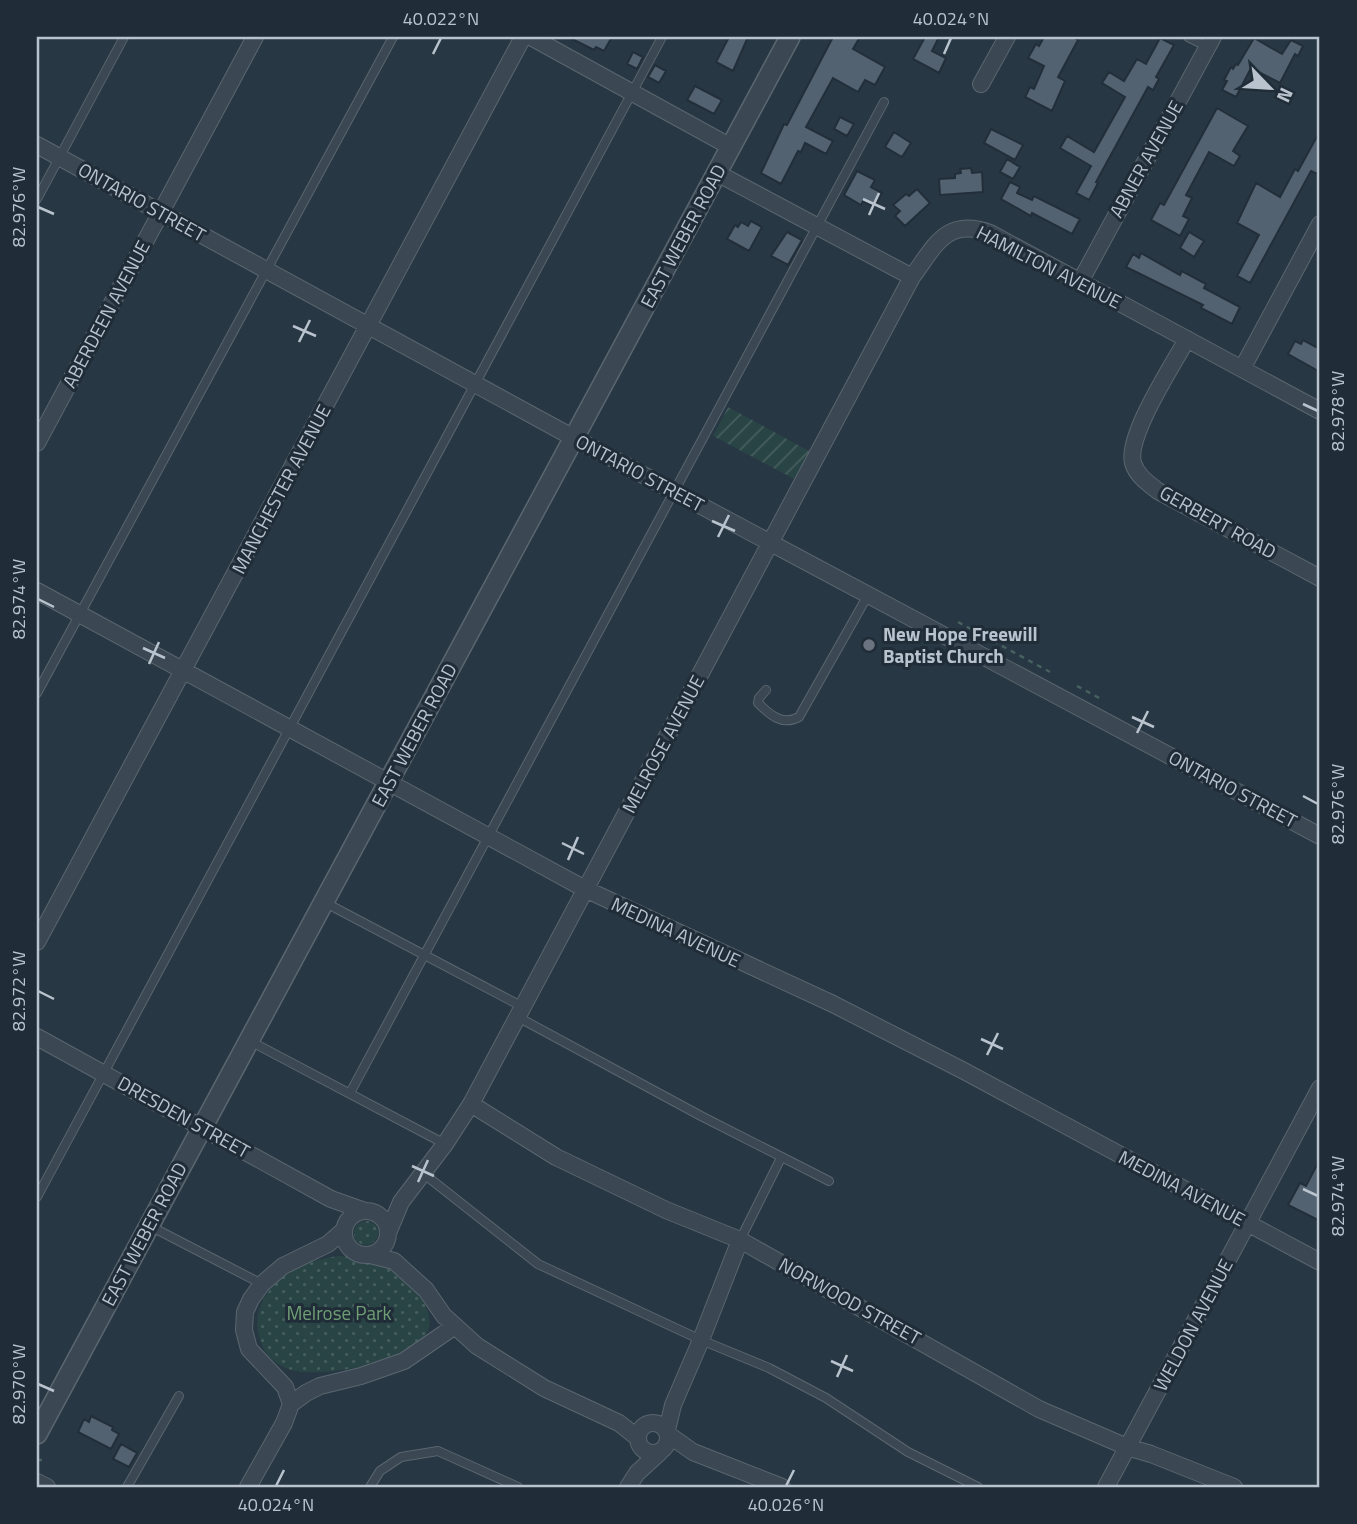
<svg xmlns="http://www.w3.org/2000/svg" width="1357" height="1524" font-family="'Titillium Web',sans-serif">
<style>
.grass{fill:url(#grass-dots)}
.garden{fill:url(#garden-furrows)}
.building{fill:#526270;stroke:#222f3a;stroke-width:2}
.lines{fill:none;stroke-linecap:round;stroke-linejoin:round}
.service-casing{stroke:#5a6670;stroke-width:10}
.minor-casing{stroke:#5a6670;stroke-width:18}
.tertiary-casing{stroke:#5a6670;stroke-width:22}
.path{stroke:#476060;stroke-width:2.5;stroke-dasharray:5 5;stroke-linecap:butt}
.service{stroke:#3b4853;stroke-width:8}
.minor{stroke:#3b4853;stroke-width:16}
.tertiary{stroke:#3b4853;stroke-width:19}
.ticks{fill:none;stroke:#b9c3cd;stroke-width:2.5}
.worship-dot{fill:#6b7280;stroke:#202d38;stroke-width:2.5}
.labels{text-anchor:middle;stroke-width:6;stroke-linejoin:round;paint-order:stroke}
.street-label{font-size:19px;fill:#b9c3cd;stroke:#202d38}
.poi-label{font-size:19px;font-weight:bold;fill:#b9c3cd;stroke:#202d38;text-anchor:start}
.park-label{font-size:19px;fill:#6f9e74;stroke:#202d38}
.neatline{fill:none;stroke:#b9c3cd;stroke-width:2.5}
.ticks-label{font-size:18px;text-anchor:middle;fill:#b9c3cd}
</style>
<defs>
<pattern id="grass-dots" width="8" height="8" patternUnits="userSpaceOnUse" patternTransform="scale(1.75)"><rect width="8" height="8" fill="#294444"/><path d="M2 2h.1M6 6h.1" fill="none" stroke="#465d5e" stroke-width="1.8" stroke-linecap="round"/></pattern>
<pattern id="garden-furrows" width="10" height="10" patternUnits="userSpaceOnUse" patternTransform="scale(1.75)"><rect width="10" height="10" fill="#294444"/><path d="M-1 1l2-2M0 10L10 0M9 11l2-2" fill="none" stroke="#465d5e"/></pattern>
</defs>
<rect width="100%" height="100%" fill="#273743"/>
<path class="grass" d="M354 1233a12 12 0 1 1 24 0a12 12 0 1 1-24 0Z
M339,1256C355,1257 371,1259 385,1266C406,1277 444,1312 424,1337C404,1362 334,1375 304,1372C286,1371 269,1362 262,1345C241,1295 295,1260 339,1256Z"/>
<path class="garden" d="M728,407L811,452L796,480L713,436Z"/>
<path class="building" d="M568,37H612L604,51L596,47L594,50Z
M729,37H748L733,71L716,62Z
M833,37H860L853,49L885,67L875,85L865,80L858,92L833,78L806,127L833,141L826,154L805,143L801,152L798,151L781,184L761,173L784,124L787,125Z
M925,37H939L932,51L946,58L939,73L913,59Z
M1044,37H1073L1078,40L1058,77L1065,81L1052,111L1025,97L1030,87L1034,89L1044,66L1028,58L1036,44L1039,46Z
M1160,38L1174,45L1156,77L1159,79L1153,90L1148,87L1096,182L1098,183L1089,200L1076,193L1091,166L1060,148L1067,136L1094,152L1125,97L1102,83L1109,72L1124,81L1137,59L1146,64Z
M1254,38L1282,54L1291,40L1303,46L1298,56L1295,54L1280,83L1251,68L1236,97L1222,90L1227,81L1224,80L1231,67L1233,69L1236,64L1238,65Z
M633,52L643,57L637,69L627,64Z
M655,65L666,71L659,83L648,77Z
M695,86L722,100L714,114L687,100Z
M1217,108L1248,126L1233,151L1240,156L1234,166L1209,152L1186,195L1192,198L1183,216L1189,219L1180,236L1151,220L1160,203L1164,205Z
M840,117L854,124L847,136L834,129Z
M991,129L1023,145L1015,160L984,143Z
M1320,131V175L1311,171L1250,283L1237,276L1259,235L1237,223L1256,183L1280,197L1295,169L1298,171Z
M894,132L911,143L902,157L885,147Z
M1007,159L1020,167L1013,179L1000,172Z
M971,168L972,173L982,172L983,192L940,195L939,179L955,178V174L961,173L960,169Z
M857,171L875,180L871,187L882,193L874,207L863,201L861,205L844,195Z
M1010,182L1020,187L1017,193L1032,200L1034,196L1080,219L1072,234L1032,213L1031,216L1001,199Z
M917,189L930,203L905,226L895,216L900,211L893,205L906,194L909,196Z
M751,221L762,227L749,251L727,239L735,225L738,227L741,222L748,226Z
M787,232L802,240L788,265L771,256Z
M1189,232L1204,241L1194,257L1180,248Z
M1141,253L1180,275L1182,271L1206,284L1204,288L1240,307L1232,324L1201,308L1203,305L1126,267L1133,254L1139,258Z
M1303,340L1320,349V372L1288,354L1295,341L1301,344Z
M1320,1159V1221L1288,1205L1300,1183L1306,1186Z
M91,1416L113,1427L112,1430L119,1434L111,1449L78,1432L84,1419L89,1422Z
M121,1444L137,1453L129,1467L113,1459Z"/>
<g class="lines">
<g class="service-casing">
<path id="service" d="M1188,37L1208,47
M37,199L124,37
M766,690L759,698L758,703C770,715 782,726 799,717L868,595
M37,693L393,37
M324,902L521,1006
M516,1016L701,1116L829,1181
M250,1041L445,1144
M350,1093L884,102
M424,1174L538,1264L701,1340L769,1368L826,1398L908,1452L978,1487
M37,1197L662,37
M150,1226L262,1284
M740,1240L781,1158
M127,1487L179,1396
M370,1487L380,1471L401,1457L438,1451L518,1487"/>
</g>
<g class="minor-casing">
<path id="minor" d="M531,37L731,147
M981,84L1007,37
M37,145L574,438L1320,836
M717,173L912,277
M1080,282L1213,37
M1187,339C1173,365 1126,436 1133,463C1137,476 1148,483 1158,491L1320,578
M1242,369L1320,224
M37,443L255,37
M37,591L585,889L833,1004L964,1071L1320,1262
M37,942L523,37
M37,1037L331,1199L365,1211
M471,1104L556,1157L666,1210L740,1240L1039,1409L1127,1447L1151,1454L1234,1487
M344 1233a22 22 0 1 1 44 0a22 22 0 1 1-44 0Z
M388,1233L401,1202L445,1144L471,1104L912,277C935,246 946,217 990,233L1320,411
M370,1255L394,1261L426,1290L444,1316L477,1346L544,1388L619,1423L638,1438
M291,1404L285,1387L249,1349L244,1330L245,1312L251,1299L262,1284L283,1266L328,1244L344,1230
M638 1438a15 15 0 1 1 30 0a15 15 0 1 1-30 0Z
M667,1430L673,1405L701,1340L740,1240
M669,1435L693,1452L782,1487
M37,1482L47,1487
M248,1487L284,1423L291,1404L306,1393L320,1386L361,1376L404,1361L455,1326
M628,1487L637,1473L660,1452
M1106,1487L1320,1088"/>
</g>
<g class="tertiary-casing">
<path id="tertiary" d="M37,1434L790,37"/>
</g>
<path class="path" d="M958,622L1050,672
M1077,686L1103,700
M39,1460H42"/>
<use href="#service" class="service"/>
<use href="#minor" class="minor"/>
<use href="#tertiary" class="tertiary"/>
</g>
<path class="ticks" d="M433,54L441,38M944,54L951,38M863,199L885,209M38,207L54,214M869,215L879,193M293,326L316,336M299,342L310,320M1303,404L1318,411M712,521L735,531M718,537L729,515M38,599L54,607M143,648L165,658M149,664L159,642M1132,717L1154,727M1137,733L1148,711M1303,796L1318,804M562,843L584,854M568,860L578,837M38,991L54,999M981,1039L1003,1049M987,1055L998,1033M412,1166L434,1176M418,1182L428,1160M1303,1189L1318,1196M831,1361L853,1371M837,1377L847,1355M38,1384L54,1391M276,1486L284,1470M786,1486L794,1470"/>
<circle class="worship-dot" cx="869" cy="645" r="7"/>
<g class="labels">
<g class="street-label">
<text transform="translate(1146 159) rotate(-61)" y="7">ABNER AVENUE</text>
<text transform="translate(142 202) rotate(29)" y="7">ONTARIO STREET</text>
<text transform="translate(683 236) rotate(-62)" y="7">EAST WEBER ROAD</text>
<text transform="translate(1049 267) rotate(27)" y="7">HAMILTON AVENUE</text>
<text transform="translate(106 314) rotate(-62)" y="7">ABERDEEN AVENUE</text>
<text transform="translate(640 473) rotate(28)" y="7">ONTARIO STREET</text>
<text transform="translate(281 489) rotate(-62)" y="7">MANCHESTER AVENUE</text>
<text transform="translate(1218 522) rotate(29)" y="7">GERBERT ROAD</text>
<text transform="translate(414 735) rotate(-62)" y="7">EAST WEBER ROAD</text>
<text transform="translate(663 744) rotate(-62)" y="7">MELROSE AVENUE</text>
<text transform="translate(1233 789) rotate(28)" y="7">ONTARIO STREET</text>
<text transform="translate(676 932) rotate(25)" y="7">MEDINA AVENUE</text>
<text transform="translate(184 1117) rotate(29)" y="7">DRESDEN STREET</text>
<text transform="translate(1182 1188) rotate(28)" y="7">MEDINA AVENUE</text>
<text transform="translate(144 1234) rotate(-62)" y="7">EAST WEBER ROAD</text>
<text transform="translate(850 1301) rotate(29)" y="7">NORWOOD STREET</text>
<text transform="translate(1193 1325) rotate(-62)" y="7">WELDON AVENUE</text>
</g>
<g class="poi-label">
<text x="883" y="641">New Hope Freewill<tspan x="883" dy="22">Baptist Church</tspan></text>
</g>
<g class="park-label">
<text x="339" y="1320">Melrose Park</text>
</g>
</g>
<rect width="1357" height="1524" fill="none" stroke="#202d38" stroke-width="77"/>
<g transform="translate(1270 88) rotate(115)" stroke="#202d38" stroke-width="5" paint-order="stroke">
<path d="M0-5L12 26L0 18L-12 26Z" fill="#b9c3cd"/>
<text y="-10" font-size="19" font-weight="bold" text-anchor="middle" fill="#b9c3cd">N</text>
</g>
<rect x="38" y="38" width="1280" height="1448" class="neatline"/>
<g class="ticks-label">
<text x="441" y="25">40.022°N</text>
<text x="951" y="25">40.024°N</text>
<text transform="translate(19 207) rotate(-90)" y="6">82.976°W</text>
<text transform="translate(1338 411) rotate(-90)" y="6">82.978°W</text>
<text transform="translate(19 599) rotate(-90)" y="6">82.974°W</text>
<text transform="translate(1338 804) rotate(-90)" y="6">82.976°W</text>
<text transform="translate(19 991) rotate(-90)" y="6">82.972°W</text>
<text transform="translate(1338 1196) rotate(-90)" y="6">82.974°W</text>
<text transform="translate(19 1384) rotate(-90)" y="6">82.970°W</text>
<text x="276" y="1511">40.024°N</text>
<text x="786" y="1511">40.026°N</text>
</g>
</svg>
